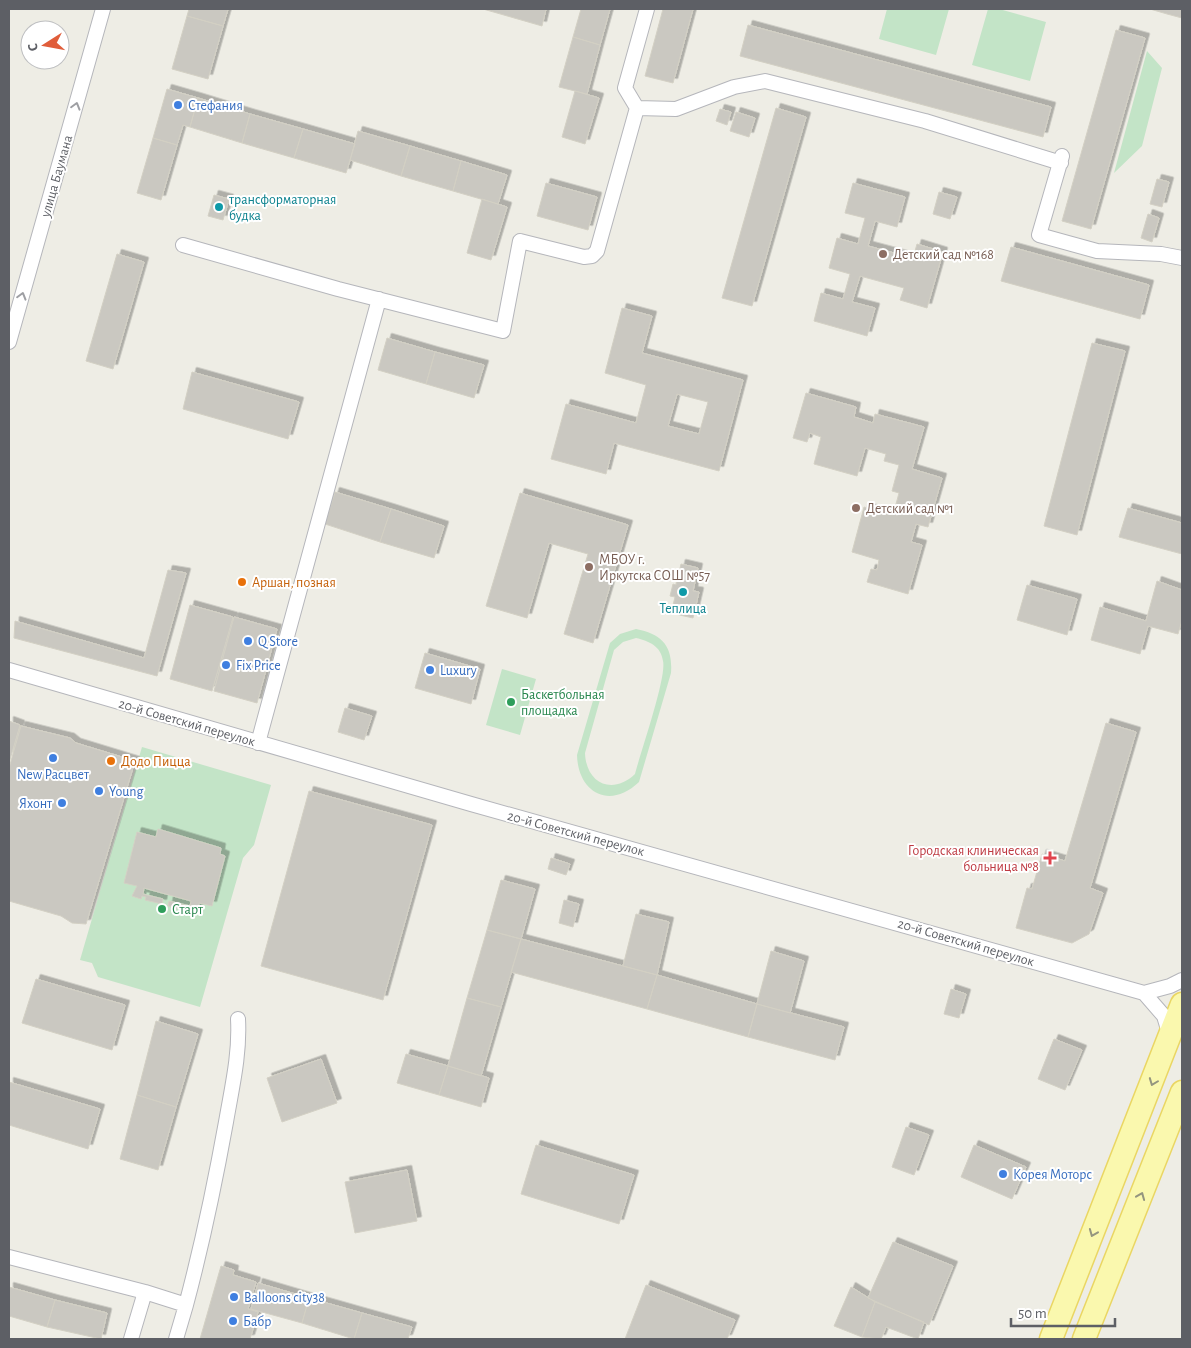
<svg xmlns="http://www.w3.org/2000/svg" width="1191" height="1348" font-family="'Alegreya Sans',sans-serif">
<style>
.green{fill:#c3e4c7;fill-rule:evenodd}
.building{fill:#cac8c1;stroke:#d3d0c4;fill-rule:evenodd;filter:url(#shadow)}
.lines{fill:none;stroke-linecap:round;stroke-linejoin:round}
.minor-casing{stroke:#b5b6bb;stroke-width:16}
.primary-casing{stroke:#ead663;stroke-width:25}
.minor{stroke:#fff;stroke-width:14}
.primary{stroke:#faf8ae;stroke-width:22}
.oneway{stroke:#9e9fa3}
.oneway2{stroke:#94957f}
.shop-dot{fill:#3f7fe0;stroke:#fff;stroke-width:2}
.culture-dot{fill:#0f9aa8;stroke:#fff;stroke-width:2}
.education-dot{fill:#8d6e63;stroke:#fff;stroke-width:2}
.food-dot{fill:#e8710a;stroke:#fff;stroke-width:2}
.leisure-dot{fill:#2e9e5b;stroke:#fff;stroke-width:2}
.health-dot{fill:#e0444e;stroke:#fff;stroke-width:2}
.labels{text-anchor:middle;stroke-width:4;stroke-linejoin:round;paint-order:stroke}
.shop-label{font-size:14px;fill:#366cbe;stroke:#fff;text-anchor:start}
.street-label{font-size:14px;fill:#5d5f65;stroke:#fff}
.culture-label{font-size:14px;fill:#0d838f;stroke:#fff;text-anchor:start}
.education-label{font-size:14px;fill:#785e54;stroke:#fff;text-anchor:start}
.food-label{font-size:14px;fill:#c56008;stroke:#fff;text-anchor:start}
.leisure-label{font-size:14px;fill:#27864d;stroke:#fff;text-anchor:start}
.health-label{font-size:14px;fill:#be3a42;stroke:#fff;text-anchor:end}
</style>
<defs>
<filter id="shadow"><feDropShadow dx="4.5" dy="-4.5" stdDeviation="0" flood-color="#0004"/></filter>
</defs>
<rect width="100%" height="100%" fill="#eeede5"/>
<path class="green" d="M887,9H949L936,55L879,39Z
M988,9H999L1046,22L1030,81L972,65Z
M1147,51L1162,68L1142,146L1114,173Z
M636,629C662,634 673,646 671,673L639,782C610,810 578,793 577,755L610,643L620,634ZM636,638C649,641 661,646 663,661C667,677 640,754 635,774C612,796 586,783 585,753L614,650L623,642Z
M502,669L536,679L520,735L486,725Z
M142,747L271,785L254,845L243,858L200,1007L98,977L92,963L80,960Z"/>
<path class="building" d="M189,9H228L223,26L187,16Z
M483,9H546L542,26Z
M581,9H610L600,45L573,37Z
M663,9H693L673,83L645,76Z
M1150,9H1182V18L1167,14Z
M187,16L223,26L208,79L172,69Z
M748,25L1051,107L1043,137L740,56Z
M1116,30L1145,38L1091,229L1062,221Z
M573,37L600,45L587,94L559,87Z
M167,89L198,98L190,127L183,125L177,145L153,138Z
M575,91L599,98L585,144L562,137Z
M198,98L250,114L242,143L190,127Z
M776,108L806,117L752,306L722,298Z
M720,109L731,112L727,125L716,121Z
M736,112L755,118L749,137L730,131Z
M250,114L303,129L294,158L242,143Z
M303,129L355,144L346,173L294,158Z
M358,131L410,146L401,176L350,160Z
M153,138L177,145L161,200L137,193Z
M410,146L461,161L453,191L401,176Z
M461,161L507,175L498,204L453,191Z
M1157,179L1169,182L1162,207L1150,204Z
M546,183L597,197L588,230L537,216Z
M853,183L905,197L897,227L875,221L868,246L913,258L917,244L943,252L927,308L900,300L904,288L860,276L852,302L875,308L867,336L814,321L821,293L843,299L850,274L829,268L837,238L858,244L865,218L845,213Z
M939,192L957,197L950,219L933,214Z
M214,195L229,199L223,220L208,216Z
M482,199L507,207L491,260L467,253Z
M1148,214L1159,218L1152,242L1141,238Z
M1011,247L1149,285L1140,319L1001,281Z
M117,254L144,262L113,369L86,361Z
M622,308L652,316L642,353L743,380L719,471L614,443L606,474L551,459L566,404L636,423L646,385L605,373ZM677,394L708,402L699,434L668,426Z
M387,338L435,352L426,384L378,370Z
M1092,343L1125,351L1077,535L1044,526Z
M435,352L484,365L474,398L426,384Z
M192,372L299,402L288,439L183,409Z
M806,393L856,407L854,417L873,423L875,414L924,427L912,469L942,478L928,527L916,524L911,542L922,545L908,594L867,582L871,569L877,570L879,560L852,552L864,507L893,515L899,493L892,491L899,465L884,461L886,454L865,448L857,476L814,464L821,437L810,433L807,442L793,438Z
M335,492L391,509L380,542L325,524Z
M520,493L628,525L593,643L564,634L588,554L549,543L527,618L486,606Z
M1128,508L1182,523V554L1119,537Z
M391,509L444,526L434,558L380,542Z
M681,564L698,568L693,591L699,592L693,618L671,613L675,597L670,596L673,584L676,585Z
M168,570L186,573L157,676L14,638L15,621L144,658Z
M1157,581L1182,590V620L1178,634L1148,626L1140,654L1091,640L1100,607L1146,621Z
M1027,585L1077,599L1067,635L1017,620Z
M190,605L233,617L212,691L170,679Z
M234,617L277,629L257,703L214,691Z
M425,653L480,669L471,704L415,688Z
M345,708L372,716L364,740L338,732Z
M9,721L20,725L9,763Z
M1106,723L1136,732L1090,888L1103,893L1089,934L1072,943L1016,928L1027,888L1032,889L1042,854L1065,861Z
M21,726L70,738L76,743L135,761L86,924L72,923L61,916L9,901V768Z
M309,791L432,825L383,1000L261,966Z
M158,829L221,848L220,854L225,856L212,906L199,903L198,914L188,911L189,909L186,908L185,910L168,906L169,901L190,906L191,901L144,888L143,894L163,899L162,904L145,900L146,897L142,896L141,899L132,896L137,886L124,883L137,832L156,837Z
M551,858L570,864L566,875L548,869Z
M501,880L535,889L521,939L487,930Z
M564,900L579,904L573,927L559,923Z
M636,914L669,922L657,975L623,966Z
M487,930L521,939L501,1007L467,998Z
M521,939L657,975L647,1009L511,972Z
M771,951L804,961L790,1013L757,1004Z
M657,975L757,1004L748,1037L647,1009Z
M36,979L125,1005L112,1050L22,1023Z
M951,989L966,994L959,1018L944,1014Z
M467,998L501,1007L481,1076L448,1066Z
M757,1004L844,1027L835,1060L748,1037Z
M156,1021L198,1034L176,1107L137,1095Z
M1054,1039L1082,1050L1065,1090L1038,1079Z
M406,1054L448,1066L439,1095L397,1083Z
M321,1059L337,1103L282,1122L267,1078Z
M448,1066L489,1078L481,1107L439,1095Z
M9,1082L100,1109L88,1149L9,1125Z
M137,1095L176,1107L158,1170L120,1159Z
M906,1127L929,1135L914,1175L892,1167Z
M536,1145L634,1175L619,1224L521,1194Z
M974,1145L1026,1167L1012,1199L961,1177Z
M407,1170L417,1221L355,1233L345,1182Z
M893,1242L953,1266L929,1325L868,1298Z
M221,1266L234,1270L233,1275L256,1282L248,1309L258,1312L250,1339H200Z
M258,1283L309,1298L302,1323L251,1309Z
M646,1285L735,1320L727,1339H625Z
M9,1287L55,1300L47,1327L9,1316Z
M851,1287L875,1302L862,1337L834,1326Z
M309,1298L362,1313L354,1339L302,1323Z
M55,1300L107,1313L101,1339L47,1327Z
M875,1302L924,1322L918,1339L886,1327L881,1339L862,1337Z
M362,1313L412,1327L408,1339H354Z"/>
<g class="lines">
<g class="minor-casing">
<path id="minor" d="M647,9L625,88L637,108L676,109L734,87L765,81L925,121L1061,163
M1062,156L1039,235L1097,251L1161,254L1182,258
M183,245L338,289L503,331L520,241L584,257L592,256L597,251L637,108
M9,342L103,9
M9,670L471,804L1144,993L1164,1016L1170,1036
M258,743L379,299
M1144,993L1170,986L1182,980
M9,1257L145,1292L131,1339
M145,1292L186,1305C202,1245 215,1183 226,1122C232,1087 240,1054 238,1019
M176,1339L186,1305"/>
</g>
<g class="primary-casing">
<path id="primary" d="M1051,1339L1182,1004
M1084,1339L1182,1092"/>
</g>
<use href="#minor" class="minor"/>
<use href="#primary" class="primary"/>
</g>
<defs><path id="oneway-chevron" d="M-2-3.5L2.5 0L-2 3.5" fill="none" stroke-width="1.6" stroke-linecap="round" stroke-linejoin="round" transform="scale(1.25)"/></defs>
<g class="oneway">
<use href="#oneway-chevron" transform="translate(76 106) rotate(-74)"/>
<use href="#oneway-chevron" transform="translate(22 296) rotate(-74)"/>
</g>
<g class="oneway2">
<use href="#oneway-chevron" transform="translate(1153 1082) rotate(111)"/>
<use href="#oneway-chevron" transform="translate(1141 1196) rotate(-68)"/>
<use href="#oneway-chevron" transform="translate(1093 1233) rotate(112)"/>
</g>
<g class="shop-dot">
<circle cx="178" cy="105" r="5"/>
<circle cx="248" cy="641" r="5"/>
<circle cx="226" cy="665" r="5"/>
<circle cx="430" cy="670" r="5"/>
<circle cx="53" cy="758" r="5"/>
<circle cx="99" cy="791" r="5"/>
<circle cx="62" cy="803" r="5"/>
<circle cx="1003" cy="1174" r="5"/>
<circle cx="234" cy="1297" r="5"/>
<circle cx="233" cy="1321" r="5"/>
</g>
<g class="culture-dot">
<circle cx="219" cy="207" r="5"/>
<circle cx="683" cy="592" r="5"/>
</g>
<g class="education-dot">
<circle cx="883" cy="254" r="5"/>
<circle cx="856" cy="508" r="5"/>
<circle cx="589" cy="567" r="5"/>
</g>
<g class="food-dot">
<circle cx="242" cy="582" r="5"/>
<circle cx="111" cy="761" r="5"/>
</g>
<g class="leisure-dot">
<circle cx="511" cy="702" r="5"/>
<circle cx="162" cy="909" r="5"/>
</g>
<path class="health-dot" d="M1047.5 850.5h5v5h5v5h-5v5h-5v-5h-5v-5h5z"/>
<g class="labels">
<g class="shop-label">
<text x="188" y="110">Стефания</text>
<text x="258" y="646">Q Store</text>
<text x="236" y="670">Fix Price</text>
<text x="440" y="675">Luxury</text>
<text x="53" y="779" text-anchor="middle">New Расцвет</text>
<text x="109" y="796">Young</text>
<text x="52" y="808" text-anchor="end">Яхонт</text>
<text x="1013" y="1179">Корея Моторс</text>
<text x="244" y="1302">Balloons city38</text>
<text x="243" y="1326">Бабр</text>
</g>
<g class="street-label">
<text transform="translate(56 176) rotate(-74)" y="5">улица Баумана</text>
<text transform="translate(187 722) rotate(16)" y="5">20-й Советский переулок</text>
<text transform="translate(576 833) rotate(15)" y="5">20-й Советский переулок</text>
<text transform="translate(966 942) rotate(16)" y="5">20-й Советский переулок</text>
</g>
<g class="culture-label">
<text x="229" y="204">трансформаторная<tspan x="229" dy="16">будка</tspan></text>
<text x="683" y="613" text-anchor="middle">Теплица</text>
</g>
<g class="education-label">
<text x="893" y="259">Детский сад №168</text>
<text x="866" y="513">Детский сад №1</text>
<text x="599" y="564">МБОУ г.<tspan x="599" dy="16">Иркутска СОШ №57</tspan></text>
</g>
<g class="food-label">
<text x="252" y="587">Аршан, позная</text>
<text x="121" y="766">Додо Пицца</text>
</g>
<g class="leisure-label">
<text x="521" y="699">Баскетбольная<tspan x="521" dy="16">площадка</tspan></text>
<text x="172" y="914">Старт</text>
</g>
<g class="health-label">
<text x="1039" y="855">Городская клиническая<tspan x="1039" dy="16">больница №8</tspan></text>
</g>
</g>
<rect width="1191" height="1348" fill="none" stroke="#5d5f65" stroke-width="20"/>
<g transform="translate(45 45) rotate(259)"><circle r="24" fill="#ffffff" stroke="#bebfc1"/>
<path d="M0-4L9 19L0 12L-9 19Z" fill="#e05d3a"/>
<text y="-8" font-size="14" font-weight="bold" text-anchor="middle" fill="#5d5f65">С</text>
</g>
<path d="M1011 1318v8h104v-8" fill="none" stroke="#5d5f65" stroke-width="2.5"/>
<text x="1018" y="1318" font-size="15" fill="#5d5f65" stroke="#ffffff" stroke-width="4" paint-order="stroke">50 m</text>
</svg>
